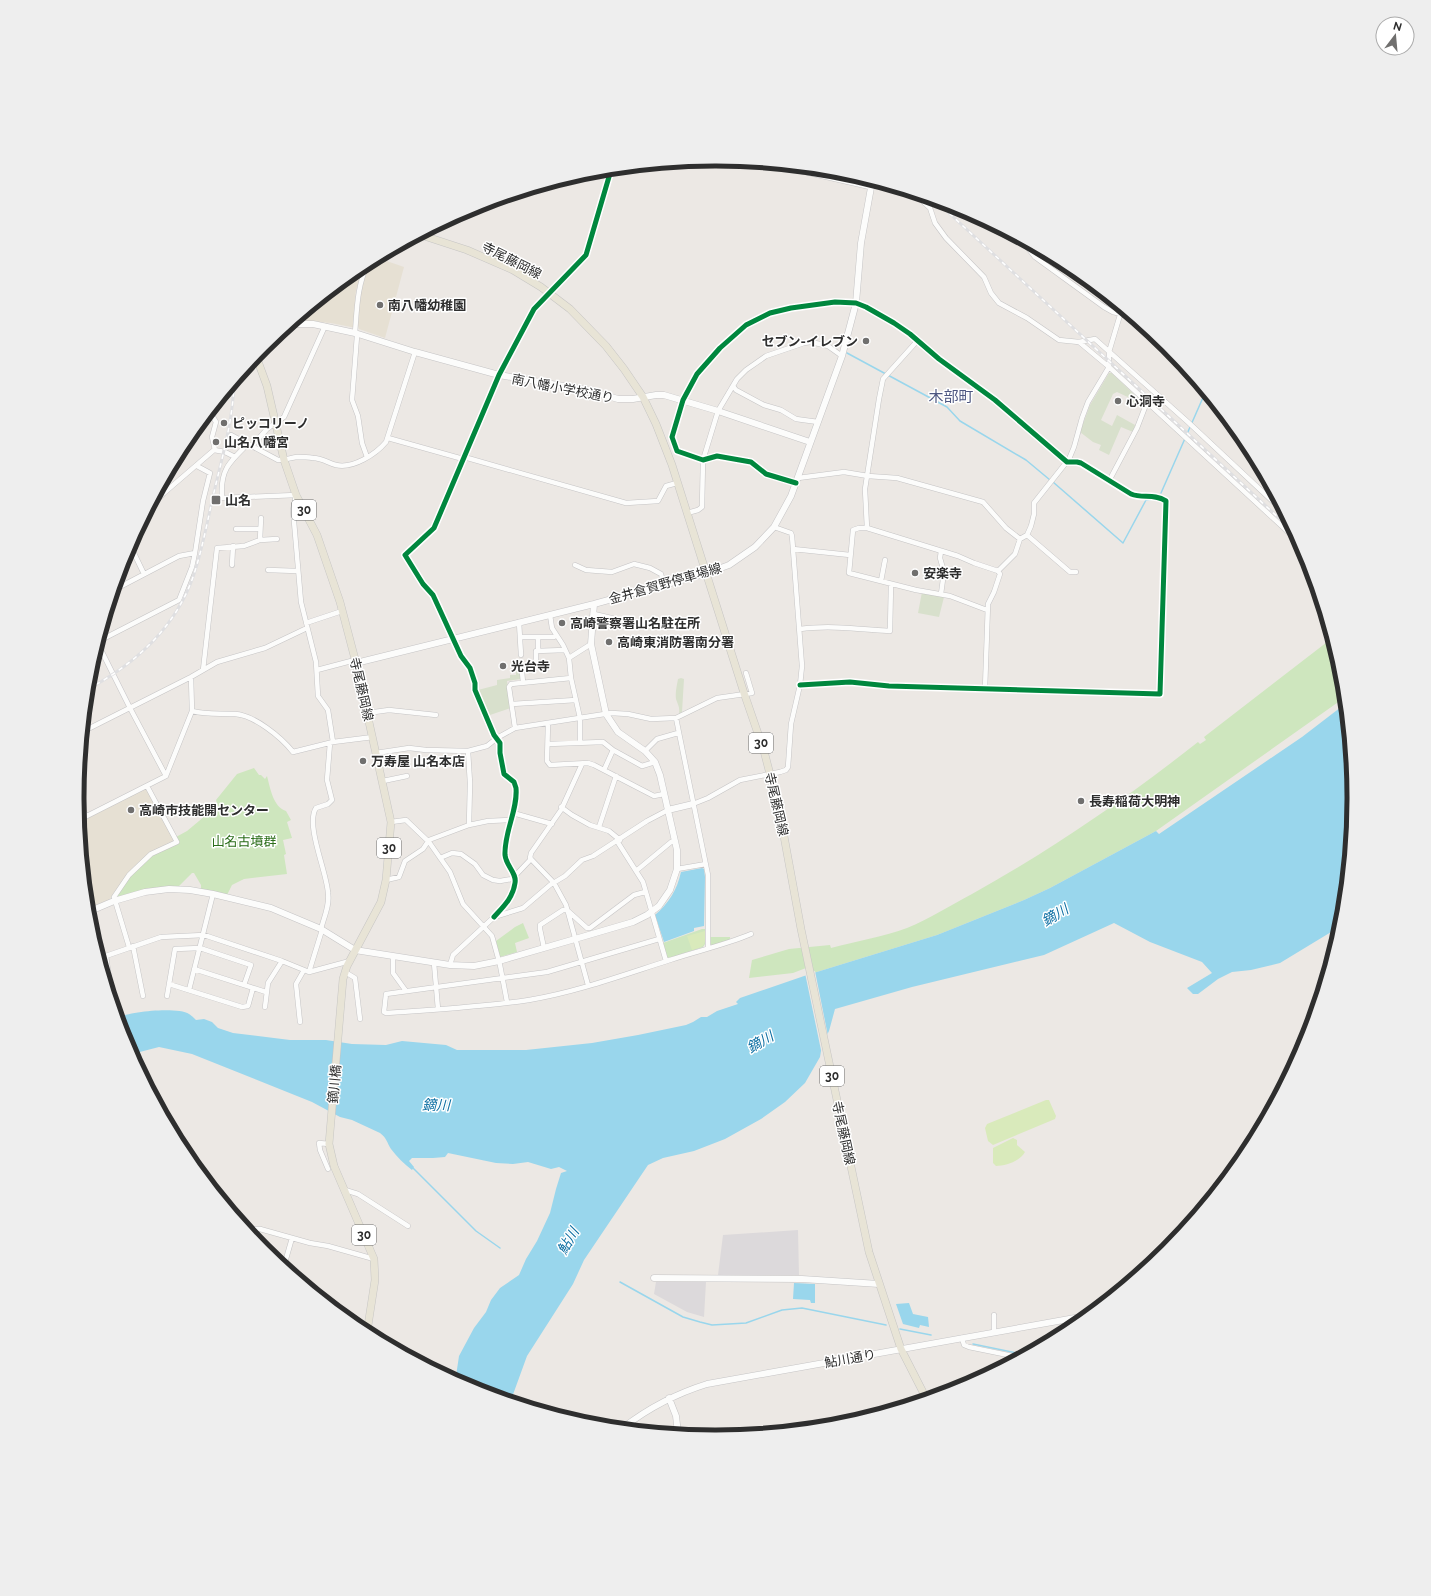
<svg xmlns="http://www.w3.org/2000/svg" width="1431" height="1596" font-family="Raleway,'Noto Sans JP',sans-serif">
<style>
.industrial{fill:#dcd9db}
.education{fill:#e6e0d3}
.green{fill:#cee6be}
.cemetery{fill:#d8e0cc}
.pitch{fill:#d9eabb}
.water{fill:#99d6ec}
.pier{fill:#ece8e4}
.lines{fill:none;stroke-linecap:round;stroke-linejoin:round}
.stream{stroke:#99d6ec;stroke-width:1.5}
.street-casing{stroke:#c5c4c5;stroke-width:5.5}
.secondary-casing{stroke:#c5c4c5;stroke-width:7}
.primary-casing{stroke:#c6c5c4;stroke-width:8}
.street{stroke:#fcfcfb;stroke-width:4.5}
.secondary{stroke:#fcfcfb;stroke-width:6}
.primary{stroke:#e8e4d6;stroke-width:7}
.rail-casing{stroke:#dfdfe1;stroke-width:3}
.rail{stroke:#fff;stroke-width:1.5;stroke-dasharray:4.5;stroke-linecap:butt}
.cycleway-casing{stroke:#fff;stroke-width:8}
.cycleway{stroke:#00873e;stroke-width:5}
.poi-dot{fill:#706f6e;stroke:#fff;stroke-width:1.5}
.labels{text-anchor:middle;stroke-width:3;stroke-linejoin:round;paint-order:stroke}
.shield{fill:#fff;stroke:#6d6d6d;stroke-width:1}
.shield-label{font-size:12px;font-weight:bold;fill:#2e2e2e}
.street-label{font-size:13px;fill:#2e2e2e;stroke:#fff}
.poi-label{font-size:13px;font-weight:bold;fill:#2e2e2e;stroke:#fff;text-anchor:start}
.park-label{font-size:13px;fill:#2c6e1b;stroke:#fff}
.water-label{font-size:14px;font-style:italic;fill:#0d6fa3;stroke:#fff}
.quarter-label{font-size:15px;fill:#4d5680;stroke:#fff}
.rim{fill:none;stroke:#2e2e2e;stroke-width:5}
</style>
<rect width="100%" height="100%" fill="#ece8e4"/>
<path class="industrial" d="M798,1230L799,1275H718L723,1235Z
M656,1282H706L704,1317L687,1312L654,1294Z"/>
<path class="education" d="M378,258L404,267L385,338L359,329L358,326L360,290L369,266L371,262Z
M365,265L356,290L353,327H351L331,323L297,320Z
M146,789L174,840L173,842L130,871L109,900L88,909L79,822Z"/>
<path class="green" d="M1331,639L1342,674L1344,698L1156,831L1050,888L1024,900L937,935L807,975L806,968L793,973L749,978L752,960L789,949L830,945L831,948C857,941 882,937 907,928C929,919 951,905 972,894C1051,850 1127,798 1198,742L1200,744L1206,740L1204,737Z
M254,768L259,775H261L265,779L267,776C270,787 273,807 286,811L291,820L287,822L292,838L283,840L286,854L284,855L287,874L244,879L232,885L227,895L201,890V885L194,873H192L178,887C156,887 137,891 116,899L115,897L129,877L150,856L179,842L176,837L187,831L205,816L219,810L216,800L237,774Z
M523,923L529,938L515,943L517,952L500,957L496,941L515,927Z
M702,929H705V944L703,947L669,958L667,957L663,943Z
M709,937H730V941L712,945L709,944Z"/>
<path class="cemetery" d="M1109,373H1112L1145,405L1143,408L1139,407L1132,402V399L1117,392L1113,394L1101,420L1112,426L1117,415L1135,425L1133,432L1121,427L1109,455L1099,450L1101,445L1093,442L1080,432L1090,405Z
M922,592L944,597L939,617L918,613Z
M520,669L521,679L507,681L511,708L490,715L478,690L497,685V680L510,678V675H516V670Z
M681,678L684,679L682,712L679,714C680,707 678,705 676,699C675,692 677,685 678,679Z"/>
<path class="pitch" d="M705,931C705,945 706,946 692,950L687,936Z
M1046,1100H1049L1056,1116L1055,1119L993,1145L988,1141L985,1128L987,1124Z
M1013,1138L1017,1140V1145L1025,1152C1020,1161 1006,1166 996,1166L993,1163V1148Z"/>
<path class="water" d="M1345,704L1354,798L1341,926L1280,963L1251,970L1232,972L1218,979L1198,994H1193L1187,988L1212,973L1202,962L1150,942L1114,923L1044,955L912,987L835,1009L829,1031L822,1045L820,1057L805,1083L785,1102L761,1119L725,1139L694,1151L663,1158L648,1165L584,1260L573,1284L527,1356L511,1400L471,1388L452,1378L456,1376L459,1356L474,1328L486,1312L491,1300L500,1288L519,1275L526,1259L537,1241L550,1213L556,1189L561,1173L567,1171L559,1167L551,1169L528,1162L513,1164L496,1163L448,1153L445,1157L433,1158H412L409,1161L414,1167L412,1170C404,1164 397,1157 391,1149C387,1143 387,1138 380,1133L352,1120L340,1117L312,1102L192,1054L159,1047L132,1054L126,1042L118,1018C130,1011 178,1007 189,1014C191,1015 194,1018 196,1020L204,1019L212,1022L218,1028L233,1033L290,1040H326L352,1044L386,1045L402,1041L446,1045L457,1050H526L592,1043L638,1035L686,1025L693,1022L701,1017H707L717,1011L738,1004L736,1002L740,998L807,975L937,935L1024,900L1050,888L1156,831L1159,834L1302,737Z
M702,868L704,869L705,877L704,926L694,928V931L664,942L655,915C669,903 677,890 681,872Z
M794,1283L815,1284V1303H811L810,1300L793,1299Z
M909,1303L913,1314L928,1317L929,1327L920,1325L919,1328L903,1324L896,1304Z"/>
<path class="pier" d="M815,971L828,1036L824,1045L822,1055L805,973Z"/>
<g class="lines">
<path class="stream" d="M847,353L947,407L960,421L1026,460L1050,480
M1053,482L1123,543L1146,500L1154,499
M1161,493L1205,393
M412,1167L476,1231L500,1248
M620,1282L683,1317L700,1322L712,1325L746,1323L782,1310L802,1308L886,1325
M900,1329L931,1335
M973,1344L1022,1354"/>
<g class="street-casing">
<path id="street" d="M774,165L870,187
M915,194L930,208L935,223L946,238L984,277L991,293L999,303L1027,318L1059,340L1079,342L1095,339L1189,423L1282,510
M1024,243L1035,257L1104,307L1113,312L1130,316
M1079,342L1109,367L1299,542
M733,386L736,390L764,405L781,410L796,419L818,422
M210,412L216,422L212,437L215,450
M231,435L278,460C285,460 290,458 297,457C302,457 307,457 313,458C322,458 328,463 336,465C353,469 376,454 386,442L415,352
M388,438L463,459
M248,444C228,463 220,471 222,498L296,495L293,510L301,602L316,662L318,696L328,710L333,742
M252,446L267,429L284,417L325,326
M367,457L362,443L358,416L352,400L357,336L355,333C357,308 357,286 368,263
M464,457L626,503L658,501L666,486L677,483
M798,478L844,472L868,476L897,478L983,502L1006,528L1020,539
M1109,481L1137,428L1147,402
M796,483L766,474L751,462L717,456L703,460L677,451L672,437L683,400L697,374L720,348L746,325L770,313L791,308L835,302L856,303L866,307L894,323L910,334L939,359L995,400L1067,462H1077L1081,463L1131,494C1143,499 1153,493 1166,501L1160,694L889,686L850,682L800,685
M151,506L164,493L214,450L225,452L235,457
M687,513L698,510L702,507L703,460L718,411L737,379L746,370L766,356L804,343L811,342L828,346L842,356
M867,528L865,489L879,399L883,379L918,340
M236,529H260
M1027,535L1070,572H1076
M260,540L261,518
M130,545L144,574
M793,549L850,555
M232,565L233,546
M575,565L586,570L612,572L634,564L650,568L661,574L664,585
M268,570L297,571
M881,581L885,560
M114,590L179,556L195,553
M941,594L944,572L940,558L941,551
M987,610L950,596L916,590L849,573L853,530L859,528H867L958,556L974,563L998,571L1015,554L1020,539L1027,535L1031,526L1034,514V503L1069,459L1074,447L1082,418L1088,402L1109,367V352L1120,315
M594,614L641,625
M550,615L552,628L563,645L569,658L571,678L580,718V743
M519,622L521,655
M306,623L342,611
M800,629C829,625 860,629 890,631L891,584
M520,637H554L556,635
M538,637V651
M99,641L179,600L192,567L195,553L203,501L210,473L197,466
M98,644L130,708L166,776
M569,658L591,644
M203,670L217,548L244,546L260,540L277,539
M317,670L355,660
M523,683L522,671L524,670L534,669L536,667V651L565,650
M985,689L988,604L994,592L1000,574L998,571
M512,704L576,700
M192,711C209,715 218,713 235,714C254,715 281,737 293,752L333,742L373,737
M367,713L389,710L436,715
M676,718L708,875V948
M548,723L547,761L550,765L588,763L594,765L654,796L664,794
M515,728L509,687L511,684L571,678
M84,731L191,677L217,662L265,648L307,628
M548,744L603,742L613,750L642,766L655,762
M468,751L470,783L469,825
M645,751L657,739L678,733
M376,753L409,748L426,750L468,751L487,746L497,738L515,728L611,713L628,714L651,719L676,718L717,698L752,693L746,673
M582,764L561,810L531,853L530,858L554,883L566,905L588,985
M604,770L613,750
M383,781L407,776
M77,798L86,816
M693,804L708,798L740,780L780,772L786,770L788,767L791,724L800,685L802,666L792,536L791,533L774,527
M561,807L572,815L590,825L609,831L620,840
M513,813L552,824
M79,820L166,776L192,711L191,677
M391,822L406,820L429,842L450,872L463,904L492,936L500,965L507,1002
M599,827L616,776
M617,841L643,882L666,961
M440,858L452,853L461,854L475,864L483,875L493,880L500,881L512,879L531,859
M677,869L706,864
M636,871L671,842L675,841
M386,880L399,877L405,861L423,849L429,840L469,825L488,821L511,820
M494,917C503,907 513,898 515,883C517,873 506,866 505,855C504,832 518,810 516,788L514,782L504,774L500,753V743L494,735L475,690V683L470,668L461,656L433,595L423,584L405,555L434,528L499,375L534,309L586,255L611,170
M321,929C324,917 330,905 328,893C327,872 305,825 316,808L328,804L332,800L327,780L330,743
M659,939L547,972L386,994L384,1012L386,1013C434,1010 482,1007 529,1000C577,992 623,975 670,960C697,951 725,945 751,934
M133,946L143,996
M129,947L114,897L129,875L151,854L177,842L147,786
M544,948L540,929V925L563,910H567L587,928H590L634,895L645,892
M106,956L109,977
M393,956V973L406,991
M100,958L161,937L204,935L282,961L309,972L350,961
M434,963L438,1009
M450,965L453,955L494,917L523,908L550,885L565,876L582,860L593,856L647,821L668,810
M194,969L266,992
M309,972L322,930
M345,972L355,978L360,1019
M169,984L242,1007L248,1006L253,988
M189,990L213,894
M167,996L175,949L200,948L251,965L244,985
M265,1007L268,983L282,961
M300,1022L296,984L304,970
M328,1169L320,1150L319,1143L329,1144
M345,1190L358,1194L408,1226
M247,1229H260L310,1243L328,1246L374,1259
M284,1266L292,1238
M994,1315V1332
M962,1338L964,1345L969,1347L1018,1357"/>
</g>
<g class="secondary-casing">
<path id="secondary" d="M292,324H313L355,333L415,352L499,375L587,390L618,399H633L656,395H664L718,411L810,442
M356,663L594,604L707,573L729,565L755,547L774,527L791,496L842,356L856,303L861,243L872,182
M668,810L693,804
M88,912L114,901L145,892L169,889L190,890L213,894L271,908L321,929L355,950L450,965L474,966L499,961L575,939L633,922L647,915L659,906L670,890L677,869V850L660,775L655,762L645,751L618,732L606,714L591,644L594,604
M654,1278L802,1279L879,1284
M669,1398L676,1416L678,1433
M624,1427C650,1407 675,1394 707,1384L1086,1316"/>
</g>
<g class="primary-casing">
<path id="primary" d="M421,235L467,250L513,270L541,287L570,309L606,346L624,369L643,397L656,424L672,465L744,693L764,751L779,809L801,929L869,1252L901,1349L926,1398
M256,356L267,386L284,460L296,495L317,535L340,602L356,663L391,822L386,880L381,902L347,966L343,979L329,1144L334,1166L374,1259L375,1280L367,1332"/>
</g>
<use href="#street" class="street"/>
<use href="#secondary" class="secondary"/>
<use href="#primary" class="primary"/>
<g class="rail-casing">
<path id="rail" d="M936,201L1294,532
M88,689C135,664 175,628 193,577C203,548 208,517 215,488C223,454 233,419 234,383"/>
</g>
<use href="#rail" class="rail"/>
<g class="cycleway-casing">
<path id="cycleway" d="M796,483L766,474L751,462L717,456L703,460L677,451L672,437L683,400L697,374L720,348L746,325L770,313L791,308L835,302L856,303L866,307L894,323L910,334L939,359L995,400L1067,462H1077L1081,463L1131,494C1143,499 1153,493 1166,501L1160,694L889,686L850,682L800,685
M494,917C503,907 513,898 515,883C517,873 506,866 505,855C504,832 518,810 516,788L514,782L504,774L500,753V743L494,735L475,690V683L470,668L461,656L433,595L423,584L405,555L434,528L499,375L534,309L586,255L611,170"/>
</g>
<use href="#cycleway" class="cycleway"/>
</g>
<g class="poi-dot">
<circle cx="380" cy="305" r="4"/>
<circle cx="866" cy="341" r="4"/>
<circle cx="1118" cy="401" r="4"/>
<circle cx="224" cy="423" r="4"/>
<circle cx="216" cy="442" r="4"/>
<rect x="211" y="495" width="10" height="10" rx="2"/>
<circle cx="915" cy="573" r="4"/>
<circle cx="562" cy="623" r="4"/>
<circle cx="609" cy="642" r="4"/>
<circle cx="503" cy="666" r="4"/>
<circle cx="363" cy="761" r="4"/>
<circle cx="1081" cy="801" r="4"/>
<circle cx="131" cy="810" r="4"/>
</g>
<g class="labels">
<g class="shield">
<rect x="292" y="500" width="24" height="20" rx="3"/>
<rect x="749" y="733" width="24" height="20" rx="3"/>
<rect x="377" y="838" width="24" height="20" rx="3"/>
<rect x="820" y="1066" width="24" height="20" rx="3"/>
<rect x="352" y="1225" width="24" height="20" rx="3"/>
</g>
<g class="shield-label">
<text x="304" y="514">30</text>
<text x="761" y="747">30</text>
<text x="389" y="852">30</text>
<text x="832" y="1080">30</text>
<text x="364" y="1239">30</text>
</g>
<g class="street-label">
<text transform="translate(512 260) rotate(27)" y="5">寺尾藤岡線</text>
<text transform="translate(563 388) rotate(11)" y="5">南八幡小学校通り</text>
<text transform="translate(665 583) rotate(-16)" y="5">金井倉賀野停車場線</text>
<text transform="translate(362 689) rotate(77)" y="5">寺尾藤岡線</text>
<text transform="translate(777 804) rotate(77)" y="5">寺尾藤岡線</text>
<text transform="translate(334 1084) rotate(-85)" y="5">鏑川橋</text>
<text transform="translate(844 1133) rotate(78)" y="5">寺尾藤岡線</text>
<text transform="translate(850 1358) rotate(-10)" y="5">鮎川通り</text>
</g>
<g class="poi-label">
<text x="388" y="310">南八幡幼稚園</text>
<text x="858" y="346" text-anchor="end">セブン-イレブン</text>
<text x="1126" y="406">心洞寺</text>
<text x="232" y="428">ピッコリーノ</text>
<text x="224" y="447">山名八幡宮</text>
<text x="225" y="505">山名</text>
<text x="923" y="578">安楽寺</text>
<text x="570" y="628">高崎警察署山名駐在所</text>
<text x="617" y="647">高崎東消防署南分署</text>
<text x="511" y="671">光台寺</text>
<text x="371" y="766">万寿屋 山名本店</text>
<text x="1089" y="806">長寿稲荷大明神</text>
<text x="139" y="815">高崎市技能開センター</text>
</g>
<g class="park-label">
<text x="244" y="846">山名古墳群</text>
</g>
<g class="water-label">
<text transform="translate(1055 915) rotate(-31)" y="5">鏑川</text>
<text transform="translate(760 1042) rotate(-30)" y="5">鏑川</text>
<text transform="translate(436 1105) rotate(1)" y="5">鏑川</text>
<text transform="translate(568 1241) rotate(-60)" y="5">鮎川</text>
</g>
<g class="quarter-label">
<text x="951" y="402">木部町</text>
</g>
</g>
<path d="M0 0H1431V1596H0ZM715 166H716A631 631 0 0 1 1347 797V799A631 631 0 0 1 716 1430H715A631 631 0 0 1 84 799V797A631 631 0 0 1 715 166Z" fill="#eee" fill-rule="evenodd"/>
<path class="rim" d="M715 166H716A631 631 0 0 1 1347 797V799A631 631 0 0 1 716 1430H715A631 631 0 0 1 84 799V797A631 631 0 0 1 715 166Z"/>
<g transform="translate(1395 36) rotate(16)"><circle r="19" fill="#ffffff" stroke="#ababab"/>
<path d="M0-3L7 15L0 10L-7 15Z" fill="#706f6e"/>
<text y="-6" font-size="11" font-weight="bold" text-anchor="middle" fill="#2e2e2e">N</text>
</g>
</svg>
